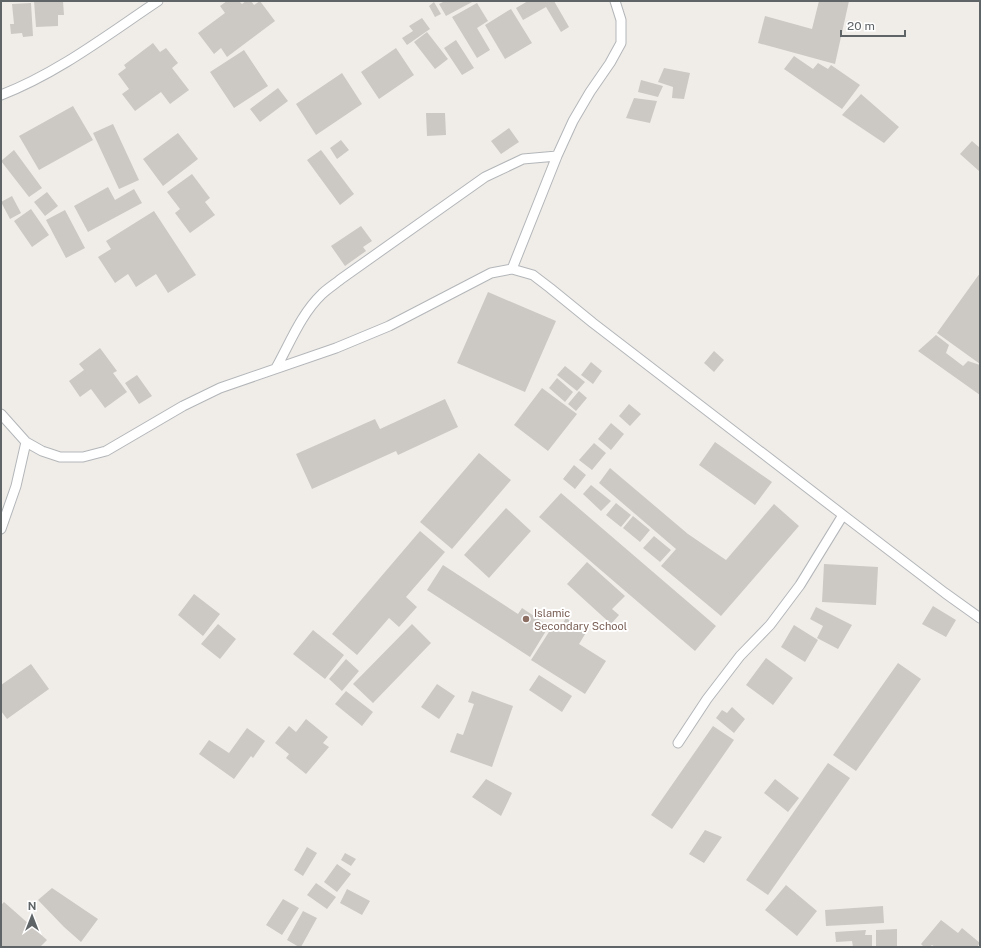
<svg xmlns="http://www.w3.org/2000/svg" width="981" height="948" font-family="'Public Sans',sans-serif">
<style>
.building{fill:#ccc8c4}
.lines{fill:none;stroke-linecap:round;stroke-linejoin:round}
.service-casing{stroke:#b3b6b9;stroke-width:11}
.service{stroke:#fff;stroke-width:9}
.education-dot{fill:#8d6e63;stroke:#fff;stroke-width:1.5}
.labels{text-anchor:middle;stroke-width:4;stroke-linejoin:round;paint-order:stroke}
.education-label{font-size:11px;fill:#785e54;stroke:#fff;text-anchor:start}
</style>
<rect width="100%" height="100%" fill="#f0ede8"/>
<path class="building" d="M34,1H63L64,15H58V26L36,27Z
M227,1H239L242,4L246,1H251L254,5L260,1L275,21L227,57L221,48L214,54L198,33L225,13L220,6Z
M445,1H474L446,16L439,4Z
M528,1H554L569,27L561,32L546,7L523,20L516,8Z
M819,1H849L835,64L758,43L765,16L812,29Z
M434,2L441,14L435,17L429,6Z
M31,3L33,36L23,37L22,33L11,34L10,24H14L12,4Z
M477,3L488,21L477,28L490,50L477,58L452,17Z
M511,9L532,43L505,59L485,25Z
M422,18L430,29L407,45L402,38L413,31L409,26Z
M427,32L448,59L435,69L414,42Z
M456,40L474,68L462,75L444,48Z
M153,43L160,52L166,48L178,63L172,68L189,90L170,104L161,92L135,111L122,94L129,89L118,74L126,68L124,65Z
M396,48L414,75L379,99L361,72Z
M244,50L268,86L234,108L210,72Z
M794,56L813,69L818,63L828,69L831,65L860,85L842,109L784,69Z
M664,68L690,73L684,99L672,98L673,87L658,82Z
M342,73L362,104L316,135L296,104Z
M641,80L663,86L658,97L638,92Z
M278,88L288,101L260,122L250,109Z
M861,94L899,127L884,143L842,115Z
M634,98L657,101L650,123L626,118Z
M73,106L93,140L39,170L19,136Z
M426,113H445L446,135L427,136Z
M113,124L139,180L119,189L93,133Z
M509,128L519,142L501,154L491,141Z
M178,133L198,159L163,186L143,159Z
M341,140L349,150L337,159L330,148Z
M972,141L980,148L979,171L960,154Z
M14,150L42,188L29,197L1,161Z
M321,150L354,194L340,205L307,160Z
M192,174L210,198L205,202L215,215L190,233L175,213L180,209L167,192Z
M108,187L115,200L134,189L142,203L88,232L74,206Z
M47,192L58,206L45,216L34,202Z
M12,196L21,213L10,219L1,202Z
M31,209L49,235L32,247L14,221Z
M65,210L85,248L66,258L46,220Z
M154,211L196,275L168,293L156,274L136,287L128,274L115,283L98,257L111,249L106,241Z
M361,226L372,241L363,247L366,251L345,266L331,246Z
M980,273V364L937,333Z
M488,292L556,321L525,392L457,363Z
M936,335L949,345L946,353L963,366L968,361L980,365V395L918,351Z
M100,348L117,371L113,373L127,392L105,408L91,389L80,397L69,381L84,370L79,364Z
M714,351L724,360L714,372L704,363Z
M591,362L602,371L593,384L581,375Z
M565,366L585,382L577,391L557,375Z
M137,375L152,396L139,404L125,383Z
M557,378L573,392L565,402L549,388Z
M542,388L577,414L548,451L514,425Z
M579,391L587,398L576,411L568,404Z
M445,399L458,427L398,455L396,451L312,489L296,454L375,419L380,429Z
M629,404L641,414L630,426L619,416Z
M611,423L624,434L611,450L598,439Z
M715,442L772,482L755,505L699,465Z
M594,443L606,453L592,470L579,460Z
M479,453L511,480L452,549L420,522Z
M574,465L586,475L575,489L563,479Z
M610,468L688,534L726,560L774,504L799,526L721,616L661,566L676,549L599,483Z
M591,485L611,501L601,511L583,494Z
M561,493L716,626L695,651L539,517Z
M616,503L631,515L621,527L606,515Z
M506,508L531,531L489,578L464,555Z
M633,516L650,530L640,542L623,528Z
M420,531L445,552L406,597L417,607L399,627L389,618L357,655L332,634Z
M654,536L671,550L660,562L643,548Z
M587,562L625,596L612,609L619,615L611,624L567,584Z
M824,564L878,567L876,605L822,602Z
M443,565L518,614L522,608L549,626L530,657L427,590Z
M194,594L220,614L203,636L178,615Z
M933,606L956,620L946,637L922,624Z
M816,607L852,625L838,649L817,638L823,626L810,619Z
M566,618L587,631L579,644L606,661L585,694L531,660L554,624L560,628Z
M218,624L236,639L220,659L201,644Z
M412,624L431,643L373,703L353,684Z
M794,625L818,640L805,662L781,647Z
M313,630L344,655L325,679L293,654Z
M766,658L793,678L773,705L746,685Z
M346,659L359,671L342,691L329,679Z
M898,663L921,679L856,771L833,755Z
M31,664L49,689L7,719L1,711V685Z
M539,675L572,696L562,712L529,690Z
M437,684L455,696L439,719L421,707Z
M346,691L373,712L362,726L335,704Z
M472,691L513,706L492,767L450,752L457,733L463,735L474,704L468,702Z
M732,707L745,719L734,733L716,718L722,710L727,713Z
M306,719L328,737L323,743L329,747L306,774L286,758L289,754L275,743L289,726L296,732Z
M713,726L734,740L672,829L651,815Z
M247,728L265,741L253,758L251,756L234,779L199,754L209,740L229,753Z
M828,763L850,778L768,895L746,880Z
M486,779L512,793L501,816L472,797Z
M775,779L799,798L788,812L764,793Z
M705,830L722,837L704,863L689,854Z
M307,847L317,853L303,876L294,870Z
M345,853L356,859L351,866L341,860Z
M337,864L351,874L337,892L324,882Z
M316,883L336,897L327,909L307,895Z
M786,885L817,911L797,936L765,910Z
M52,888L98,919L81,942L64,927L38,900Z
M347,889L370,901L362,915L340,903Z
M283,899L299,908L282,935L266,925Z
M4,902L47,940L40,947H1V905Z
M883,906L884,923L826,926L825,910Z
M303,911L317,918L301,947H299L287,940Z
M941,920L958,933L962,928L980,943L977,947H935L932,945L930,947H924L921,944Z
M897,929V947H876V930Z
M866,930L865,935H872V947H853L852,941L836,942L835,932Z"/>
<g class="lines">
<g class="service-casing">
<path id="service" d="M1,95C58,73 107,35 158,1
M512,269L557,156L573,121L590,92L610,63L621,43V20L615,1
M276,368C290,343 301,314 322,294C327,289 335,284 341,279L485,177L523,159L557,156
M1,414L26,442L42,451L60,457H83L106,451L183,406L220,388L336,348L389,326L491,273L512,269L533,275L550,288L593,323L843,515L945,593L980,618
M1,529L16,486L26,442
M678,743L707,699L740,656L770,625L800,585L843,515"/>
</g>
<use href="#service" class="service"/>
</g>
<circle class="education-dot" cx="526" cy="619" r="4"/>
<g class="labels">
<g class="education-label">
<text x="534" y="617">Islamic<tspan x="534" dy="13">Secondary School</tspan></text>
</g>
</g>
<rect width="981" height="948" fill="none" stroke="#5f6467" stroke-width="4"/>
<g transform="translate(32 916)" stroke="#ffffff" stroke-width="3" paint-order="stroke">
<path d="M0-3L7 15L0 10L-7 15Z" fill="#5f6467"/>
<text y="-6" font-size="11" font-weight="bold" text-anchor="middle" fill="#5f6467">N</text>
</g>
<path d="M841 30v6h64v-6" fill="none" stroke="#5f6467" stroke-width="2"/>
<text x="847" y="30" font-size="12" fill="#5f6467" stroke="#ffffff" stroke-width="3" paint-order="stroke">20 m</text>
</svg>
